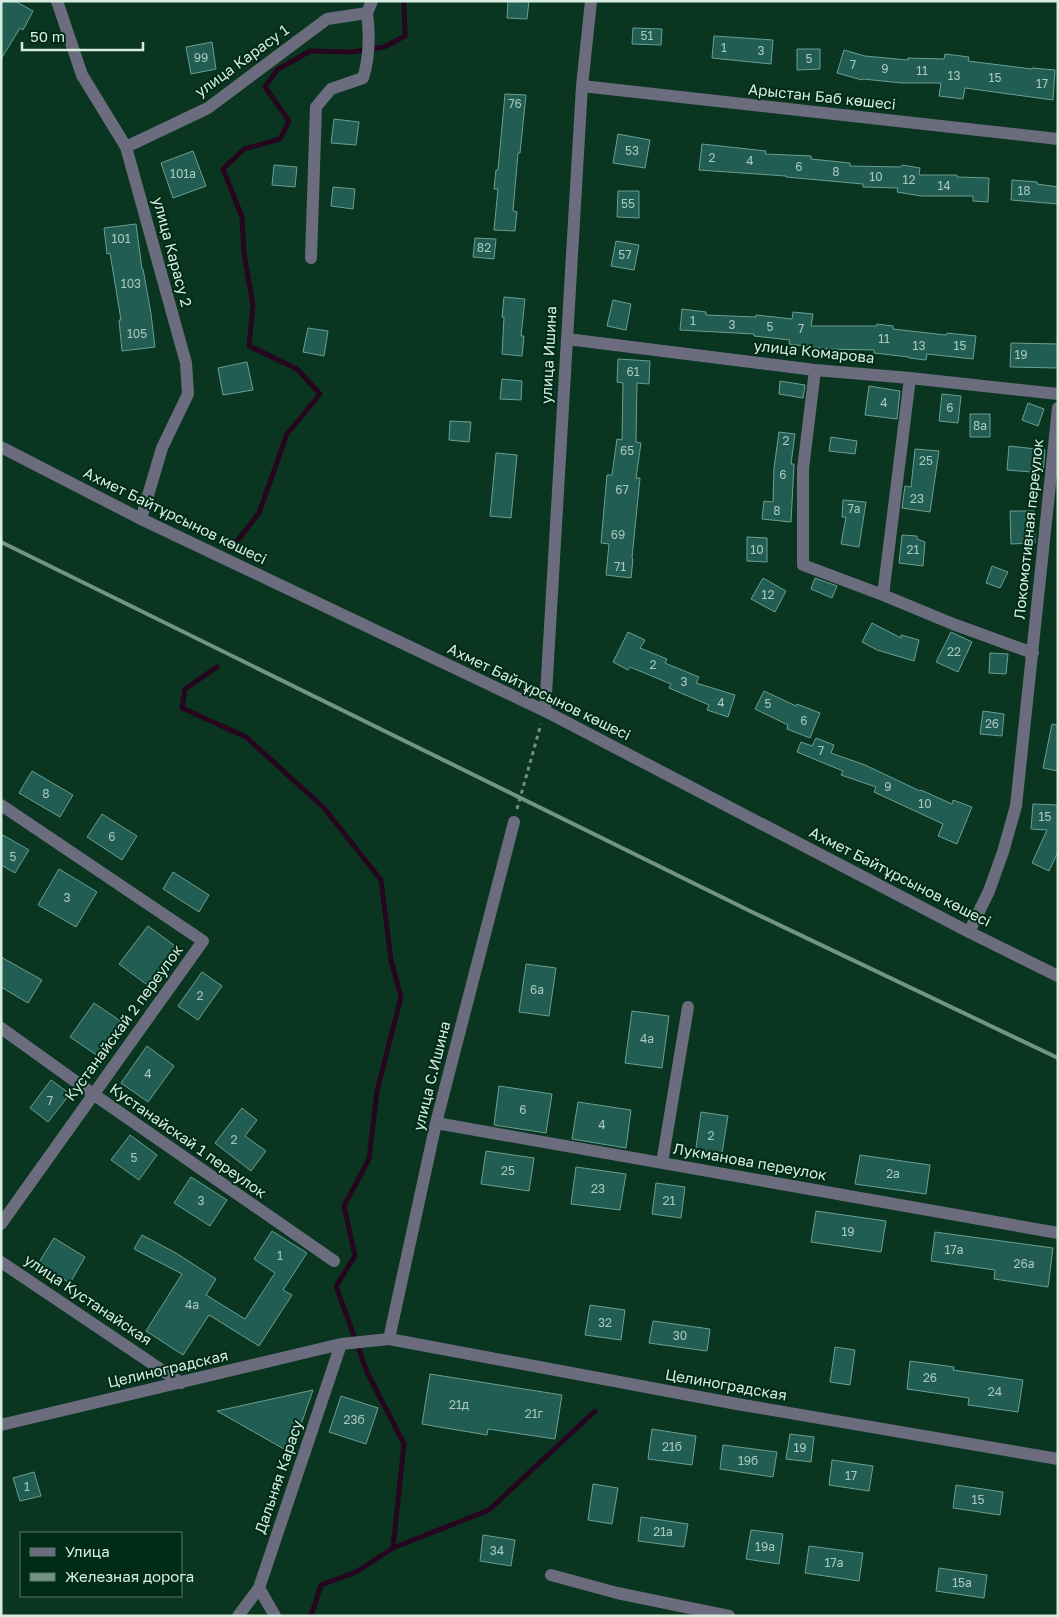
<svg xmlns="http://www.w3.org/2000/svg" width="1059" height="1617" font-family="'Golos Text',sans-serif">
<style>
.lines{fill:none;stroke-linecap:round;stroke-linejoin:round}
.stream{stroke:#26061e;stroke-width:5}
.building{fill:#225d53;stroke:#6a9f93}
.path{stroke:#719181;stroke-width:3;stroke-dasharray:4 4;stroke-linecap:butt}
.minor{stroke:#6b6d7e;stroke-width:12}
.rail{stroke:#739383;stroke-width:4}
.labels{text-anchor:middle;stroke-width:4;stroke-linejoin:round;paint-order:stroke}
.number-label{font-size:12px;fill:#aac9bd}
.street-label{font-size:15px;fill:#d7ede0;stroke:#002b18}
</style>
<rect width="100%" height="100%" fill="#0a3521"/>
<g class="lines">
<path class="stream" d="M238,540L259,513L287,434L320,394L297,369L249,346L253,305L244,254L242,217L223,169L244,149L280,139L289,121L265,87L277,70L310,51L352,52L384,47L405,36L404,1
M217,667L185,689L182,708L246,737L324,808L381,880L391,960L401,997L377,1091L369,1159L344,1206L355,1256L336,1286L367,1372L404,1444L393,1548L356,1572L321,1585L311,1616
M393,1548L489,1510L595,1411"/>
</g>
<path class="building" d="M1,1H15L33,11L23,30L20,28L1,59Z
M508,1H529L527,19L507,18Z
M633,28L662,29L661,45L632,44Z
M714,36L773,40L771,64L712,58Z
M212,42L216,69L191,74L186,47Z
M797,49H820V69L797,70Z
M844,50L865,56L908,60V58L944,59L945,54L969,57L968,61L1032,69V68L1055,70L1053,100L965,88L963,99L939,96L941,83H902L863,79L862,80L837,73Z
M505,94L526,95L520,153H518L513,211L517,212L515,231L494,230L498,189H494L496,170H498Z
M334,119L359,122L356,145L331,143Z
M618,134L650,140L645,168L613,163Z
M702,144L766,151L765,154L811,156V159L850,163V166L901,167L902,165L920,168L919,175H957V177L989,178L988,202L973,201V196H921L897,192L898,188L863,187V184L786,177V176L699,170Z
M193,151L206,186L173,198L161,163Z
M274,165L297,167L295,187L272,185Z
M1012,180L1037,182V184L1058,187V204L1011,200Z
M333,187L355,189L353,209L331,206Z
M618,191H639V218L617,217Z
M136,224L142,269H143L151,314L155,347L122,351L119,320H121L110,253L107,254L104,228Z
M475,238L496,239L494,259L473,257Z
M616,241L639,245L634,270L611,266Z
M504,297L525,299L521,336H524L522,356L502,354L504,317H502Z
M613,300L631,304L626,330L607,326Z
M682,309L706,312V315L756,317V315L792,319L793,312L813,314L811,326H877V324L893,326V329L946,335L947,333L976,336L973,359L927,354L926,360L909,358V357L874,353V350L827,349L789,344L790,340L754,336V334L680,330Z
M308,328L328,331L324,356L303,352Z
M1011,343L1058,344V368L1010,367Z
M618,359L650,361L649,384L637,383L636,442L641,443L636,478H640L632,558L633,559L631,578L606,575L609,544L601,543L607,475H612L617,439L622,440L623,383L617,382Z
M247,362L253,390L223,395L218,368Z
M502,379L522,381L521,400L500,399Z
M780,381L805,385L803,398L779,394Z
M869,386L900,391L897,419L865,415Z
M942,394L961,396L958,423L939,421Z
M1028,403L1044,409L1038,426L1022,420Z
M970,414H990V437H970Z
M450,421L471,422L469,442L449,440Z
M779,432L795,434L791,464H794L791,522L762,519L764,501L773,502L774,468Z
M831,437L857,441L855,454L829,451Z
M1009,446L1045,450L1043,473L1007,470Z
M915,449L939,451L930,512L902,508L905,486L911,487Z
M496,453L517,455L511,518L490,516Z
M843,500L866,502L859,547L841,544L846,517H842Z
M1010,511H1034L1035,543L1011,544Z
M902,535L917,536V539L925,542L923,566L899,563Z
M747,537L767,538V562L747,561Z
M992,566L1008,572L1000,588L986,583Z
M763,578L786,591L775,612L751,599Z
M815,578L837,586L832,598L811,589Z
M872,623L901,638V635L919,640L914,661L877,650L862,642Z
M628,632L645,640L640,648L667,659L665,663L699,677L696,683L735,695L728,717L707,710L709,705L669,688L671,684L630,667L628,670L613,662Z
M951,632L972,642L958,672L936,662Z
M990,653L1008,654L1006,674L989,673Z
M764,691L796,706L797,704L820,713L810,738L787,729L788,725L755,709Z
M983,711L1004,714L1002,736L980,734Z
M1052,724L1058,725V771L1043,768Z
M816,738L834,745L831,753L865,765L920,791L921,790L952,804L953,800L972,807L957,844L938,836L943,824L874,792L876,787L841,775L843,771L797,752L801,742L812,746Z
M32,771L73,795L60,817L19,793Z
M1033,804L1058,805V852L1049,871L1032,863L1047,830L1031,829Z
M102,814L137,836L122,860L87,837Z
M1,834L29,850L15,873L1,865Z
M59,869L97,892L76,927L38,905Z
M173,872L209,895L199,912L163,889Z
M148,926L182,951L154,990L119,964Z
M1,957L42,980L28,1003L1,987Z
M526,964L556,968L549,1016L519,1012Z
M202,972L222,986L198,1020L178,1006Z
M94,1003L125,1024L101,1058L70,1037Z
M632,1011L669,1016L662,1068L625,1063Z
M147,1046L174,1066L148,1102L121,1083Z
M51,1080L70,1094L48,1122L30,1108Z
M499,1086L552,1094L546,1133L494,1125Z
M578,1102L631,1110L626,1148L572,1139Z
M242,1108L257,1120L245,1136L266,1151L251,1171L215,1143Z
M701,1112L728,1116L721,1159L695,1155Z
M130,1135L157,1155L139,1180L111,1160Z
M486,1151L534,1158L529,1191L481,1184Z
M860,1155L930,1165L926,1194L855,1184Z
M576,1167L626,1174L620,1210L571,1204Z
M191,1177L227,1200L210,1226L174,1203Z
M656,1183L685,1187L681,1218L652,1214Z
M816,1211L886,1221L881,1252L811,1242Z
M272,1231L307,1253L283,1290L292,1295L259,1346L209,1315L183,1355L146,1331L182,1274L134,1249L142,1235L176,1253L216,1279L206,1295L245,1319L275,1273L254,1259Z
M935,1232L1053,1248L1048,1287L994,1279L995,1270L931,1261Z
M54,1238L85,1257L70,1283L38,1264Z
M590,1305L625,1310L621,1340L585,1335Z
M653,1321L710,1329L707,1351L649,1343Z
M835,1347L855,1350L850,1385L830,1382Z
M910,1361L954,1367L953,1370L1023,1380L1018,1412L968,1405L969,1398L907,1389Z
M430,1374L562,1395L555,1439L488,1429L487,1435L422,1424Z
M313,1390L291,1453L217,1411Z
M341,1396L378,1408L366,1444L329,1432Z
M652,1429L696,1436L692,1465L648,1459Z
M790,1434L814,1437L811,1462L786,1459Z
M723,1445L777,1452L773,1477L720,1469Z
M832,1460L873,1466L869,1491L829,1485Z
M34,1472L41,1496L20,1501L13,1478Z
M593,1484L618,1488L612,1524L588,1520Z
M956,1485L1003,1492L1000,1515L953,1508Z
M641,1517L688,1524L684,1547L638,1541Z
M751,1530L783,1534L779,1564L746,1559Z
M483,1535L515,1540L511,1566L480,1561Z
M809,1546L863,1553L859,1581L805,1573Z
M939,1568L987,1575L984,1598L936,1591Z"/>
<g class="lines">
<path class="path" d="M517,809L541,724"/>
<path class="minor" d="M57,1L82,75L126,147L186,363L188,394L162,448L141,519
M582,86L1058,139
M126,147L208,108L327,19L367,13L372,1
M311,258L316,107L331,89L363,78C370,56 370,36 367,13
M567,339L815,370L910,378L1058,394
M815,370L803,469V565L883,595
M910,378L883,595L953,624L1033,653
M1,447L141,519L545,711L969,932L1058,976
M545,711L582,86L591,1
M1,805L203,941L1,1224
M969,932L989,891L1003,852L1016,806L1058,408
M1,1028L93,1094L334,1261
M436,1123L1058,1233
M662,1163L688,1007
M1,1262L181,1383
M389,1339L436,1123L514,822
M1,1425L341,1344L389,1339L737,1404L1058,1459
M551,1575L617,1593L729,1616
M259,1588L275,1616
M238,1616L259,1588L341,1344"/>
<path class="rail" d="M1,542L752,912L1058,1058"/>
</g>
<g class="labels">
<g class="number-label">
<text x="647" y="40">51</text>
<text x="724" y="52">1</text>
<text x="761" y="55">3</text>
<text x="201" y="62">99</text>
<text x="809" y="63">5</text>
<text x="853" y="69">7</text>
<text x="885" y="73">9</text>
<text x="922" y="75">11</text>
<text x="954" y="80">13</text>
<text x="995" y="82">15</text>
<text x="1042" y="88">17</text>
<text x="515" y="108">76</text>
<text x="632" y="155">53</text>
<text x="712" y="162">2</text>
<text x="750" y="165">4</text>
<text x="799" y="171">6</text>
<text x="836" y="176">8</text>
<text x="183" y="178">101а</text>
<text x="876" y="181">10</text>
<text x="909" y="184">12</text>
<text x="944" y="190">14</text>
<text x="1024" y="195">18</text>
<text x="628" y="208">55</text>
<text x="121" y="243">101</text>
<text x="484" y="252">82</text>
<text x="625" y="259">57</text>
<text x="131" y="288">103</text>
<text x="693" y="325">1</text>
<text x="732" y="329">3</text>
<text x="770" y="331">5</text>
<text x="801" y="333">7</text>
<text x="137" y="338">105</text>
<text x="884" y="343">11</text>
<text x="919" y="350">13</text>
<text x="960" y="350">15</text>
<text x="1021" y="359">19</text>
<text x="633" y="376">61</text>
<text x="884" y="407">4</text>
<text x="950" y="412">6</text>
<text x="980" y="430">8а</text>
<text x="786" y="445">2</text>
<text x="627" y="455">65</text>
<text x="926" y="465">25</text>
<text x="783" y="479">6</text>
<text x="622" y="494">67</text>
<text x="917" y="503">23</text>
<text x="854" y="513">7а</text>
<text x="777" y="515">8</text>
<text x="618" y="539">69</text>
<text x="757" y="554">10</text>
<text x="913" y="554">21</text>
<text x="620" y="571">71</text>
<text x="768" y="599">12</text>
<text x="954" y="656">22</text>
<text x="653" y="669">2</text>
<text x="684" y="686">3</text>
<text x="721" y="707">4</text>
<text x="768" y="708">5</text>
<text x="804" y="725">6</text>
<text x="992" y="728">26</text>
<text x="821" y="755">7</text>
<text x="888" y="791">9</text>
<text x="46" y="798">8</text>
<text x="925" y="808">10</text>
<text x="1045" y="821">15</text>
<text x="112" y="841">6</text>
<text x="13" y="861">5</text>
<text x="67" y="902">3</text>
<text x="537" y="994">6а</text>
<text x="200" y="1000">2</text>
<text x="647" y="1043">4а</text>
<text x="148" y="1078">4</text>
<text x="50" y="1105">7</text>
<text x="523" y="1114">6</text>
<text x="602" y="1129">4</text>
<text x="711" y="1140">2</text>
<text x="234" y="1144">2</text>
<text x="134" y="1162">5</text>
<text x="508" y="1175">25</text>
<text x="893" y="1178">2а</text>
<text x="598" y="1193">23</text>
<text x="201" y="1205">3</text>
<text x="669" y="1205">21</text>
<text x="848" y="1236">19</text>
<text x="954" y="1254">17а</text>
<text x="280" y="1260">1</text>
<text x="1024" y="1268">26а</text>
<text x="192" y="1309">4а</text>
<text x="605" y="1327">32</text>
<text x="680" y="1340">30</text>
<text x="930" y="1382">26</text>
<text x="995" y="1396">24</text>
<text x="459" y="1409">21д</text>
<text x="534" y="1418">21г</text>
<text x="354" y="1424">23б</text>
<text x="672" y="1451">21б</text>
<text x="800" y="1452">19</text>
<text x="748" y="1465">19б</text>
<text x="851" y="1480">17</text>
<text x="27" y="1491">1</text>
<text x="978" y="1504">15</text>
<text x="663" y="1536">21а</text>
<text x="765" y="1551">19а</text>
<text x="497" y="1555">34</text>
<text x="834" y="1567">17а</text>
<text x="962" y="1587">15а</text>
</g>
<g class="street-label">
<text transform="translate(242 61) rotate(-36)" y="5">улица Карасу 1</text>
<text transform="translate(822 97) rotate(6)" y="5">Арыстан Баб көшесі</text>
<text transform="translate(172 252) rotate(75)" y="5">улица Карасу 2</text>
<text transform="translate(814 352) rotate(6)" y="5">улица Комарова</text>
<text transform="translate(549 355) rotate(-87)" y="5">улица Ишина</text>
<text transform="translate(175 516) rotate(26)" y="5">Ахмет Байтұрсынов көшесі</text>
<text transform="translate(1029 529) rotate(-84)" y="5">Локомотивная переулок</text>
<text transform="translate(539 692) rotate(26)" y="5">Ахмет Байтұрсынов көшесі</text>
<text transform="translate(900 877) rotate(27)" y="5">Ахмет Байтұрсынов көшесі</text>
<text transform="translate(124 1023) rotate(-54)" y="5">Кустанайскай 2 переулок</text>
<text transform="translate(432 1076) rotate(-76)" y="5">улица С.Ишина</text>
<text transform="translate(188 1141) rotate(35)" y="5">Кустанайскай 1 переулок</text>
<text transform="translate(750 1162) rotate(10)" y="5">Лукманова переулок</text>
<text transform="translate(88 1300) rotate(34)" y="5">улица Кустанайская</text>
<text transform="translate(168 1369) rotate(-13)" y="5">Целиноградская</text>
<text transform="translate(726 1385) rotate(10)" y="5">Целиноградская</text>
<text transform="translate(279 1477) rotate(-71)" y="5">Дальняя Карасу</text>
</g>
</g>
<rect width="1059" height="1617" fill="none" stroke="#d7ede0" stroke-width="5"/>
<rect x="20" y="1532" width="162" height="65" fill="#002b18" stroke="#567968"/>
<rect x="30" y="1548" width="25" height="8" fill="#6b6d7e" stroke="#567968"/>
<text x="65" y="1557" font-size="15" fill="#d7ede0">Улица</text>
<rect x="30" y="1573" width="25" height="8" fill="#739383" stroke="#567968"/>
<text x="65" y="1582" font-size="15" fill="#d7ede0">Железная дорога</text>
<path d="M22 42v8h121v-8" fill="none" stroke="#d7ede0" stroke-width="2.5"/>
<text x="30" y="42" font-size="15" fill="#d7ede0" stroke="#002b18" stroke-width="4" paint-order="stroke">50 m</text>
</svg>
